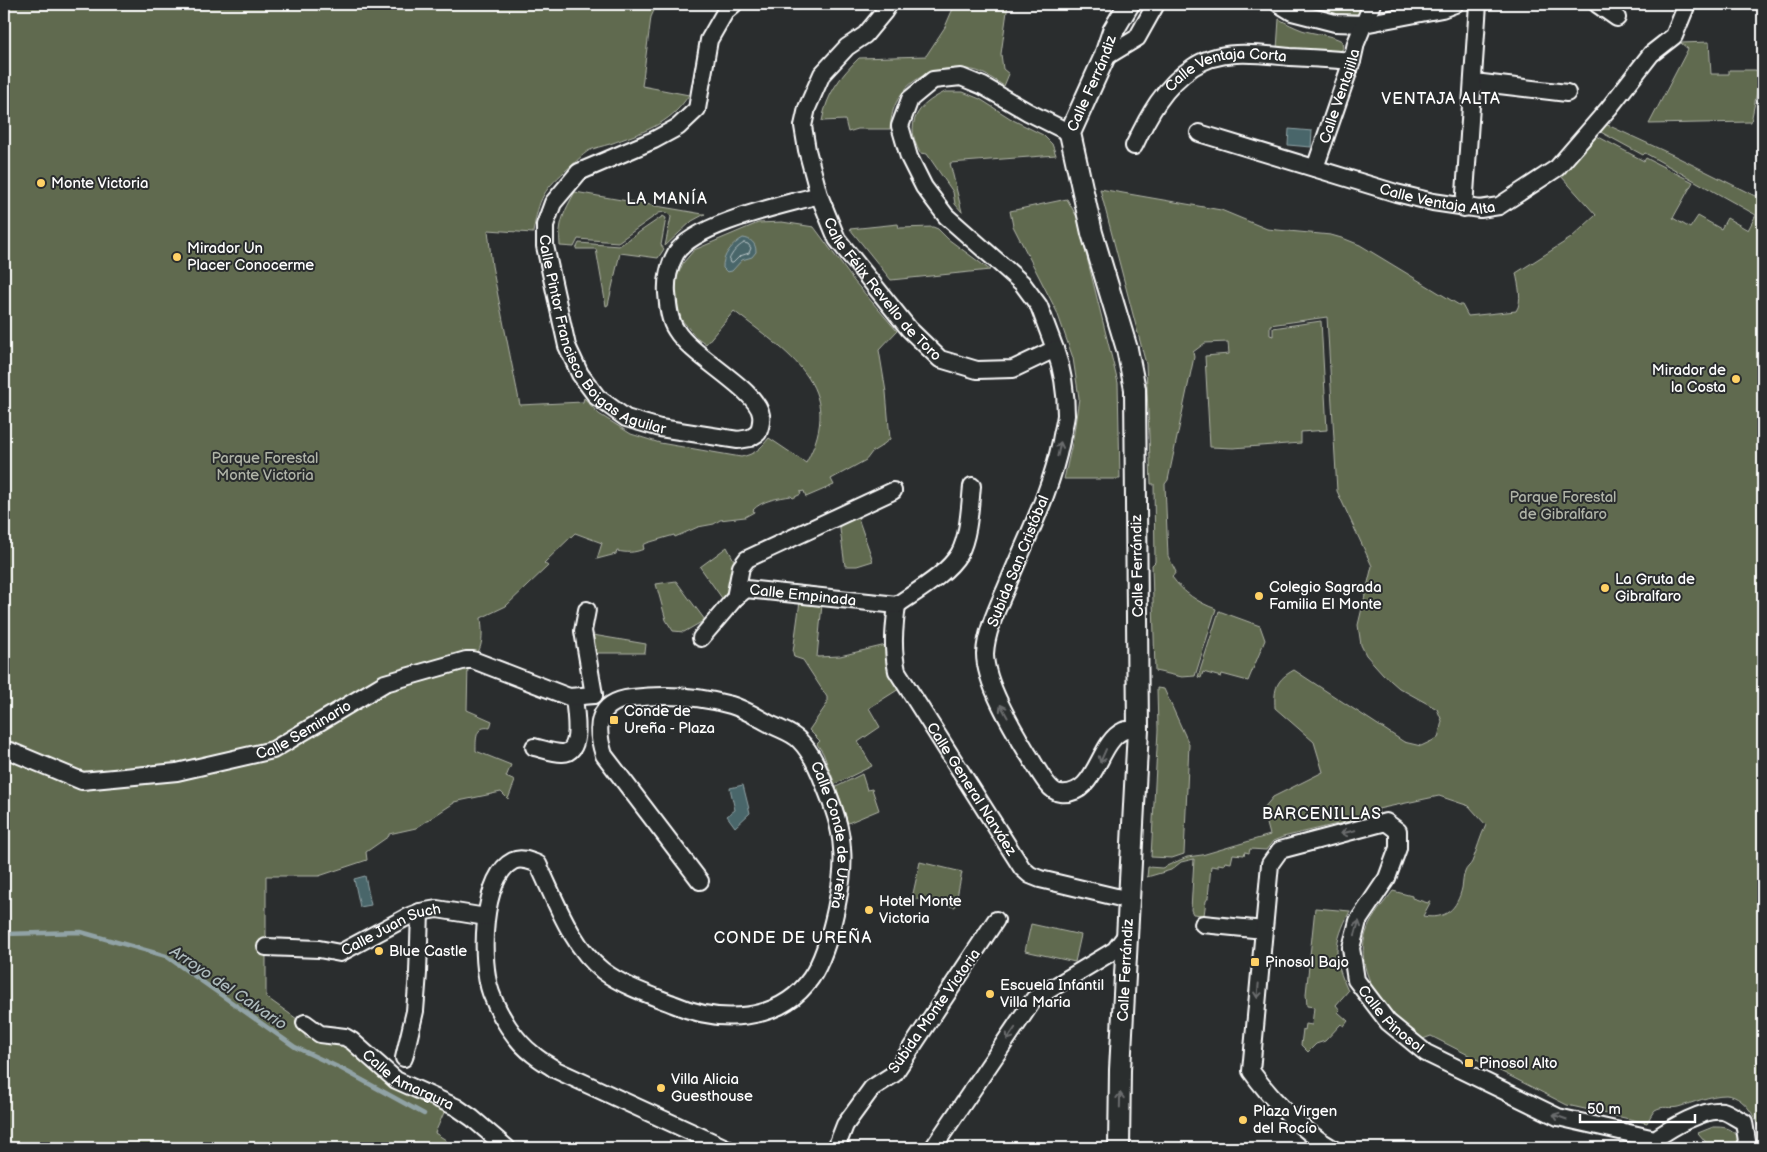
<svg xmlns="http://www.w3.org/2000/svg" width="1767" height="1152" font-family="'Balsamiq Sans',sans-serif">
<style>
.green{fill:#616a50;stroke:#b0b4a8}
.water{fill:#48666b;stroke:#91a3a6}
.lines{fill:none;stroke-linecap:round;stroke-linejoin:round}
.shore{stroke:#b6c2c4;stroke-width:1}
.stream{stroke:#91a3a6;stroke-width:4.5}
.minor-casing{stroke:#fff;stroke-width:20}
.major-casing{stroke:#fff;stroke-width:24}
.minor{stroke:#2a2d2e;stroke-width:16}
.major{stroke:#2a2d2e;stroke-width:20}
.oneway{stroke:#6a6c6d}
.poi-dot{fill:#ffd166;stroke:#2a2d2e;stroke-width:2}
.labels{text-anchor:middle;stroke-width:4;stroke-linejoin:round;paint-order:stroke}
.street-label{font-size:15px;fill:#fff;stroke:#2a2d2e}
.poi-label{font-size:15px;fill:#fff;stroke:#2a2d2e;text-anchor:start}
.park-label{font-size:15px;fill:#b0b4a8;stroke:#2a2d2e}
.neighbourhood-label{font-size:16px;letter-spacing:1px;fill:#fff;stroke:#2a2d2e}
.water-label{font-size:16px;font-style:italic;fill:#adbabc;stroke:#2a2d2e}
</style>
<rect width="100%" height="100%" fill="#2a2d2e"/>
<filter id="ink" filterUnits="userSpaceOnUse"><feTurbulence type="fractalNoise" baseFrequency=".02" numOctaves="2"/><feDisplacementMap in="SourceGraphic" scale="10" xChannelSelector="R" yChannelSelector="G"/><feConvolveMatrix kernelMatrix="1 2 1 2 8 2 1 2 1" color-interpolation-filters="sRGB"/></filter>
<g filter="url(#ink)">
<path class="green" d="M4,4H657L651,17L642,86L689,95C669,126 642,132 610,144C603,146 594,148 588,151C582,155 576,162 571,166C543,190 539,197 533,233L488,230L492,266L520,405L583,402L584,398L599,414L631,434L660,443L741,457C755,454 760,449 769,438L806,463C848,386 787,353 734,311L706,344L695,336L681,319L676,303V279L683,263L694,250L758,223L782,222L814,227L854,281L897,331L879,350L886,392L890,439L880,447L872,452L866,460L831,479L834,485L806,497L804,491L800,492L801,494L793,498L791,496C779,498 762,500 753,510L754,512L745,517L720,520L714,524L698,527L675,537L674,535L647,543L643,545L644,549C634,553 627,553 617,551L616,554L597,559L602,543L575,533L544,563L548,566L506,606L481,618C483,638 484,650 468,664L467,710L492,721L490,728C475,725 476,740 476,751L511,765L506,777L515,781L508,799L501,792L454,802V803L416,828L389,834V836L366,852L367,860L319,876H266V997L297,1019L306,1038L339,1042L358,1056L392,1087L446,1108L435,1133L446,1140L445,1148H4Z
M955,4H1008L1001,54L1003,69L1009,74L1004,86C996,81 986,74 977,71C947,63 910,73 896,103C892,111 891,120 890,129H858L848,132L845,120L822,121C827,93 840,77 859,58L926,56L945,27Z
M1306,4H1364L1359,14H1337Z
M1279,19C1286,23 1294,27 1302,30C1314,34 1332,35 1342,41L1343,49L1336,53L1277,49Z
M1709,42L1711,74H1729V70H1755L1761,72L1751,122L1649,124L1688,49L1681,43Z
M945,92H963L980,99L1013,120L1043,135L1052,144L1056,155L950,163L962,212L955,204L953,192L927,154L920,153C904,123 917,105 945,92Z
M1601,122L1673,155L1755,196L1763,191V1148H1760C1764,1129 1748,1096 1726,1095C1710,1095 1693,1103 1678,1107C1670,1109 1663,1105 1655,1110C1652,1113 1649,1119 1647,1123L1567,1105L1431,1036L1423,1039C1388,1016 1351,974 1367,930C1372,916 1384,903 1393,891L1412,896V898L1428,903L1429,901H1431L1423,916C1446,920 1457,909 1462,888C1463,883 1463,876 1465,872C1466,868 1470,866 1472,862C1477,850 1480,837 1486,825L1469,806L1439,796L1378,809L1379,814L1283,837L1273,841L1266,850L1250,849L1249,853L1245,852L1244,855L1233,854L1231,863L1225,862L1224,865L1218,864V867L1211,866L1208,898L1206,901L1204,915L1193,914L1191,910L1194,859L1181,862L1171,870L1147,877L1148,867L1162,868L1187,857L1202,855L1270,835L1263,809L1273,797L1323,772L1314,742L1275,708C1274,688 1276,680 1294,670L1404,742L1421,746L1438,738L1442,721L1437,709L1399,688L1383,674L1366,655L1361,645L1358,625L1372,566L1337,491L1327,317L1270,325V335L1273,336V328L1321,321L1327,430L1301,432V443L1233,448L1210,447L1205,356L1229,354L1228,342L1205,343L1193,352L1194,357L1168,480L1165,484L1168,556L1176,572L1172,577C1184,593 1197,602 1216,609L1195,676L1182,677L1155,671L1152,565L1155,562L1154,484H1151L1146,364L1100,189L1221,210L1267,229L1331,235L1345,239L1360,245L1459,305H1462L1468,316L1516,311C1523,301 1518,284 1516,273L1571,238L1596,215L1560,175L1593,134L1644,161L1646,158L1693,182L1673,218L1690,228L1698,216L1721,229L1727,218L1748,230L1756,215L1645,153L1643,155L1597,130Z
M575,192L703,214H705L692,221L665,246L671,217C668,211 665,212 659,213L618,242L578,239L574,247L560,246C558,223 564,212 575,192Z
M1067,199L1077,217L1118,383L1120,479H1064L1073,439L1079,398L1073,358L1057,312L1013,226L1010,211Z
M663,216L666,218L661,245L664,249L658,258L620,253L608,305L606,306L596,249H576L579,243L619,246Z
M898,224L899,228L933,227L938,229L948,239L990,270L891,280L850,229Z
M857,515L873,561L857,566H845L839,522Z
M727,547L735,562L730,593L724,601L700,567Z
M676,581L705,620L684,632L673,631L666,620L656,584Z
M800,601L822,604L817,657L840,656L886,645L889,668L899,689L869,708L880,727L858,742L872,766L835,784L823,753L817,744L820,741L809,730L827,704V697L803,660L794,657L793,652Z
M1219,611L1260,626L1265,640L1248,681L1222,674L1221,677L1203,672L1201,678L1198,677Z
M593,635L646,644L645,653H593Z
M1157,688L1164,689L1189,744L1184,854L1172,858L1151,857L1158,730Z
M862,774L867,790L872,789L879,810L848,823L836,787Z
M920,862L962,872L955,907L912,898Z
M1315,908L1350,911C1333,944 1333,958 1348,991L1336,1005L1340,1010L1338,1012L1348,1021L1344,1026L1341,1024L1325,1041L1316,1044L1308,1052L1301,1045L1303,1029L1305,1030L1306,1024L1312,1025L1314,1007L1307,1006L1306,994Z
M1031,924L1081,935L1075,962L1025,951Z
M1713,1127C1724,1127 1731,1127 1738,1137V1147L1735,1148H1711L1698,1133Z"/>
<path class="water" d="M1289,129L1312,131L1311,147L1288,145Z
M743,238C751,239 756,243 756,252L752,257L742,260L732,271L727,272L723,268C722,256 732,244 743,238Z
M743,785L750,813L735,827L727,816L735,810L730,788Z
M365,876L371,905L360,907L354,879Z"/>
<g class="lines">
<path class="shore" d="M744,243L748,244L751,248L749,253L740,256L733,263H730L729,260C732,253 737,247 744,243Z"/>
<path class="stream" d="M4,934L81,932L166,956L295,1047L342,1069L424,1114"/>
<g class="minor-casing">
<g id="minor">
<path id="s1" d="M734,4L725,12L709,40L697,109L678,127L654,140L579,172L553,203L545,225V246L567,346L580,374L597,397L626,418L660,428L738,440L750,438L758,433C760,428 762,421 761,415C758,390 692,357 676,330C669,320 668,305 667,293C666,281 669,265 676,253C696,223 784,205 819,195"/>
<path id="s2" d="M889,4L884,12L865,35L847,47L822,74L807,108L803,126L807,150L819,195L837,239L909,329L940,359L977,370L1013,369L1055,349L1039,306L1022,283L946,216L924,187L909,157L900,126L910,99L933,80L961,77L983,86L1028,112L1070,133"/>
<path d="M1279,4L1292,12L1335,23L1364,24L1442,9L1455,4"/>
<path d="M1597,4L1617,18"/>
<path d="M1104,58L1137,38L1156,4"/>
<path d="M1474,82L1567,93"/>
<path id="s3" d="M1199,133L1396,193L1433,202L1480,209L1499,206L1557,168L1609,108L1651,54L1674,36L1685,9"/>
<path id="s4" d="M1134,146C1148,116 1164,86 1193,67C1221,48 1259,54 1290,57C1311,58 1331,59 1352,61"/>
<path id="s5" d="M1315,168L1352,61L1356,43L1372,4"/>
<path d="M1464,208L1478,4"/>
<path d="M1055,349C1063,371 1066,392 1066,415C1065,424 1062,433 1061,441C1051,492 1026,539 1007,586C998,607 986,631 985,654C985,683 1013,729 1028,754C1035,764 1048,792 1060,793C1097,797 1097,743 1123,731C1127,729 1134,730 1138,730"/>
<path d="M735,598L741,567L747,559L893,491"/>
<path id="s6" d="M897,605C894,628 892,649 897,671L1022,868L1030,875L1040,879L1129,900"/>
<path d="M897,605C917,591 947,574 959,554C969,537 970,505 972,486"/>
<path d="M587,610L583,631L594,695"/>
<path id="s7" d="M701,638L735,598L746,589L897,605"/>
<path d="M534,747C543,749 553,753 562,753C584,754 575,711 574,697"/>
<path id="s8" d="M4,751H10L82,781L177,772L273,750L385,683L466,660H473L569,697L594,695"/>
<path id="s9" d="M700,881L604,755C595,727 596,702 632,698C664,694 699,696 731,705C745,709 760,719 774,726C782,730 794,734 800,741C812,753 819,770 825,786C833,806 841,827 842,849C844,869 840,889 836,909C831,932 824,959 811,978C780,1023 719,1024 673,1004C650,995 623,986 603,971C571,946 555,899 538,864C530,861 521,857 513,861C481,877 480,963 491,993C499,1015 515,1041 534,1055C541,1061 549,1065 556,1070L726,1148"/>
<path d="M1203,924L1264,930"/>
<path id="s10" d="M266,947L319,949L340,953L407,917L420,912L437,909L486,917"/>
<path id="s11" d="M305,1023L320,1034L345,1037L352,1041L396,1080L456,1107L472,1118L507,1148"/>
<path d="M404,1058L415,1011L418,973L420,912"/>
<path d="M836,1148L845,1125L872,1088L894,1074L996,920"/>
<path d="M933,1148L1034,999L1115,950L1127,934"/>
<path id="s12" d="M1332,1148C1302,1131 1271,1099 1251,1071L1270,864L1280,850L1386,822L1398,831V848L1387,878L1358,921L1351,948L1356,980L1388,1022L1426,1053L1558,1117L1655,1139C1671,1128 1704,1108 1723,1111C1730,1113 1737,1119 1744,1122L1747,1141L1744,1148"/>
</g>
</g>
<g class="major-casing">
<g id="major">
<path id="s13" d="M1119,1148L1120,1070L1138,730L1135,389L1127,349L1092,233L1070,133L1104,58L1113,31L1129,4"/>
</g>
</g>
<use href="#minor" class="minor"/>
<use href="#major" class="major"/>
</g>
<defs><path id="oneway-shaft" d="M-6 0H5M1.5-3L5.5 0L1.5 3" fill="none" stroke-width="1.6" stroke-linecap="round" stroke-linejoin="round" transform="scale(1.25)"/></defs>
<g class="oneway">
<use href="#oneway-shaft" transform="translate(1059 449) rotate(-78)"/>
<use href="#oneway-shaft" transform="translate(1004 711) rotate(-119)"/>
<use href="#oneway-shaft" transform="translate(1103 756) rotate(114)"/>
<use href="#oneway-shaft" transform="translate(1348 832) rotate(166)"/>
<use href="#oneway-shaft" transform="translate(1357 928) rotate(-74)"/>
<use href="#oneway-shaft" transform="translate(1258 991) rotate(95)"/>
<use href="#oneway-shaft" transform="translate(1011 1034) rotate(124)"/>
<use href="#oneway-shaft" transform="translate(1120 1100) rotate(-89)"/>
<use href="#oneway-shaft" transform="translate(1560 1117) rotate(-161)"/>
</g>
</g>
<g class="poi-dot">
<circle cx="41" cy="183" r="5"/>
<circle cx="177" cy="257" r="5"/>
<circle cx="1736" cy="379" r="5"/>
<circle cx="1605" cy="588" r="5"/>
<circle cx="1259" cy="596" r="5"/>
<rect x="609" y="715" width="10" height="10" rx="2.5"/>
<circle cx="869" cy="910" r="5"/>
<circle cx="379" cy="951" r="5"/>
<rect x="1250" y="957" width="10" height="10" rx="2.5"/>
<circle cx="990" cy="994" r="5"/>
<rect x="1464" y="1058" width="10" height="10" rx="2.5"/>
<circle cx="661" cy="1088" r="5"/>
<circle cx="1243" cy="1120" r="5"/>
</g>
<g class="labels">
<g class="street-label">
<text dy="5" stroke="none"><textPath href="#s4" startOffset="131">Calle Ventaja Corta</textPath></text>
<text dy="5" stroke="none"><textPath href="#s13" startOffset="1078">Calle Ferrándiz</textPath></text>
<text dy="5" stroke="none"><textPath href="#s5" startOffset="76">Calle Ventajilla</textPath></text>
<text dy="5" stroke="none"><textPath href="#s3" startOffset="248">Calle Ventaja Alta</textPath></text>
<text dy="5" stroke="none"><textPath href="#s2" startOffset="339">Calle Félix Revello de Toro</textPath></text>
<text dy="5" stroke="none"><textPath href="#s1" startOffset="448">Calle Pintor Francisco Boigas Aguilar</textPath></text>
<text transform="translate(1018 561) rotate(-68)" y="5">Subida San Cristóbal</text>
<text transform="translate(1137 566) rotate(-91)" y="5">Calle Ferrándiz</text>
<text dy="5" stroke="none"><textPath href="#s7" startOffset="124">Calle Empinada</textPath></text>
<text dy="5" stroke="none"><textPath href="#s8" startOffset="314">Calle Seminario</textPath></text>
<text dy="5" stroke="none"><textPath href="#s6" startOffset="206">Calle General Narváez</textPath></text>
<text dy="5" stroke="none"><textPath href="#s9" startOffset="515">Calle Conde de Ureña</textPath></text>
<text dy="5" stroke="none"><textPath href="#s10" startOffset="131">Calle Juan Such</textPath></text>
<text dy="5" stroke="none"><textPath href="#s13" startOffset="178">Calle Ferrándiz</textPath></text>
<text transform="translate(934 1011) rotate(-55)" y="5">Subida Monte Victoria</text>
<text dy="5" stroke="none"><textPath href="#s12" startOffset="676">Calle Pinosol</textPath></text>
<text dy="5" stroke="none"><textPath href="#s11" startOffset="121">Calle Amargura</textPath></text>
</g>
<g class="poi-label">
<text x="51" y="188">Monte Victoria</text>
<text x="187" y="253">Mirador Un<tspan x="187" dy="17">Placer Conocerme</tspan></text>
<text x="1726" y="375" text-anchor="end">Mirador de<tspan x="1726" dy="17">la Costa</tspan></text>
<text x="1615" y="584">La Gruta de<tspan x="1615" dy="17">Gibralfaro</tspan></text>
<text x="1269" y="592">Colegio Sagrada<tspan x="1269" dy="17">Familia El Monte</tspan></text>
<text x="624" y="716">Conde de<tspan x="624" dy="17">Ureña - Plaza</tspan></text>
<text x="879" y="906">Hotel Monte<tspan x="879" dy="17">Victoria</tspan></text>
<text x="389" y="956">Blue Castle</text>
<text x="1265" y="967">Pinosol Bajo</text>
<text x="1000" y="990">Escuela Infantil<tspan x="1000" dy="17">Villa Maria</tspan></text>
<text x="1479" y="1068">Pinosol Alto</text>
<text x="671" y="1084">Villa Alicia<tspan x="671" dy="17">Guesthouse</tspan></text>
<text x="1253" y="1116">Plaza Virgen<tspan x="1253" dy="17">del Rocío</tspan></text>
</g>
<g class="park-label">
<text x="265" y="463">Parque Forestal<tspan x="265" dy="17">Monte Victoria</tspan></text>
<text x="1563" y="502">Parque Forestal<tspan x="1563" dy="17">de Gibralfaro</tspan></text>
</g>
<g class="neighbourhood-label">
<text x="1441" y="104">VENTAJA ALTA</text>
<text x="667" y="204">LA MANÍA</text>
<text x="1322" y="819">BARCENILLAS</text>
<text x="793" y="943">CONDE DE UREÑA</text>
</g>
<g class="water-label">
<text transform="translate(229 987) rotate(34)" y="6">Arroyo del Calvario</text>
</g>
</g>
<rect width="1767" height="1152" fill="none" stroke="#2a2d2e" stroke-width="20"/>
<rect x="10" y="10" width="1747" height="1132" fill="none" stroke="#fff" stroke-width="2" filter="url(#ink)"/>
<path d="M1580 1114v8h115v-8" fill="none" stroke="#ffffff" stroke-width="2.5"/>
<text x="1587" y="1114" font-size="15" fill="#ffffff" stroke="#2a2d2e" stroke-width="4" paint-order="stroke">50 m</text>
</svg>
